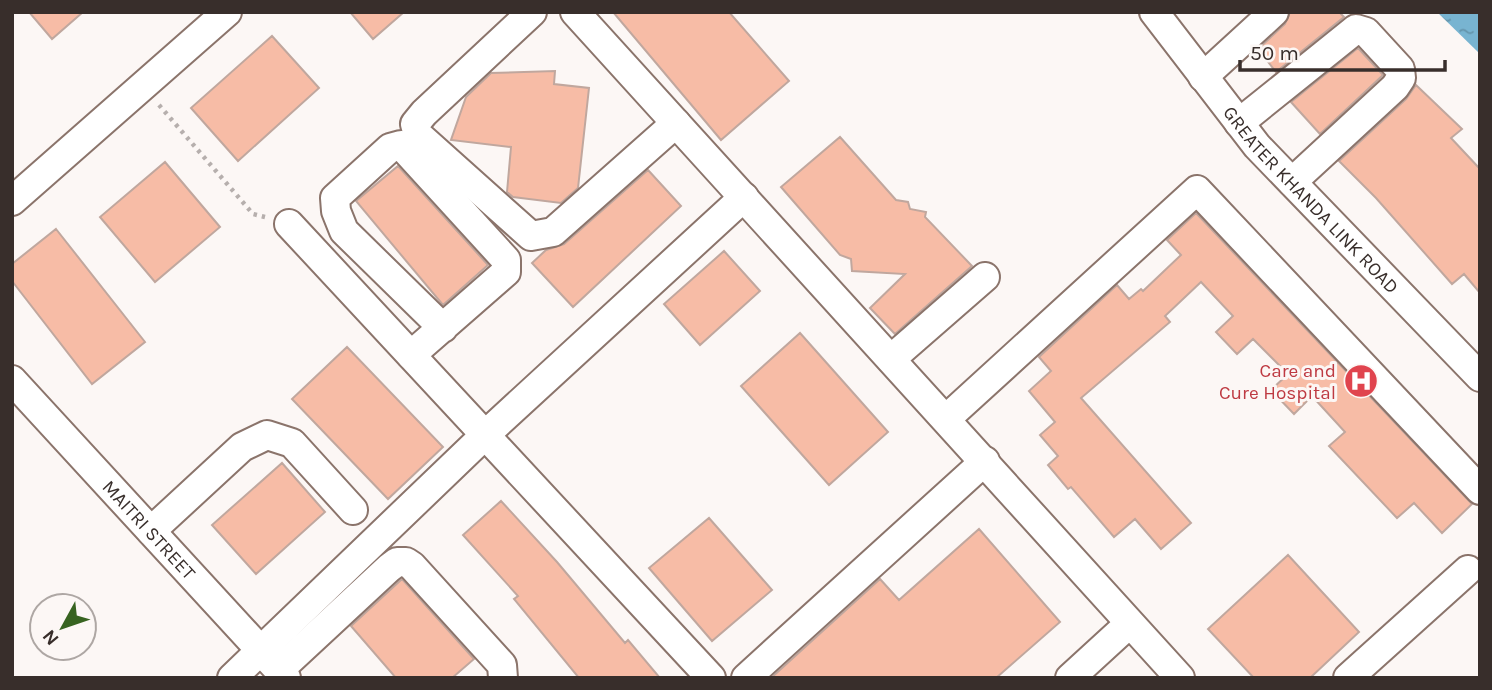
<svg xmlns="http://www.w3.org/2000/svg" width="1492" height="690" font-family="Karla,sans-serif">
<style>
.water{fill:url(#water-ripples)}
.building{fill:#f7bca6;stroke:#c0a79e;stroke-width:2}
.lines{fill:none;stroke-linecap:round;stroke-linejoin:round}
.minor-casing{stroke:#8b746b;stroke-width:32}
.path{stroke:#b6afad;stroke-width:4.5;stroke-dasharray:3.5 5;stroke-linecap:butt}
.minor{stroke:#fff;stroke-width:28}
.labels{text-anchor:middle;stroke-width:6;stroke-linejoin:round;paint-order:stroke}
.street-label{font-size:19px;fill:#382e2b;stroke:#fcf7f5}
.health-label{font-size:19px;fill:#be3a42;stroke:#fcf7f5;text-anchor:end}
</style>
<defs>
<pattern id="water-ripples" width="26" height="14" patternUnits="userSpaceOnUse" patternTransform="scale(1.75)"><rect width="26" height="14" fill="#78b4d1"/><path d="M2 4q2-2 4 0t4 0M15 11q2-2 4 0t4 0" fill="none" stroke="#6393aa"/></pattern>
</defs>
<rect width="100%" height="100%" fill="#fcf7f5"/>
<path class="water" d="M1437,12H1480V54Z"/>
<path class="building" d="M29,12H83L52,39Z
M350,12H404L373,39Z
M613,12H729L789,81L721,140Z
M1290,12H1339L1344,17L1276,72L1258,49L1285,24Z
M272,36L319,88L238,161L191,108Z
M1358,48L1383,75L1320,134L1291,102Z
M555,71L554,84L589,88L578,188L561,203L513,197L507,192L511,147L451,140L466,97L491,73Z
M1416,85L1462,129L1451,138L1480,169V293L1464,274L1452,284L1376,198L1339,161L1406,99Z
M840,137L896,200L908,202L910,209L926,212L925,217L972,266L895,334L870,308L905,274L852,271L851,259L840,255L781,187Z
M165,162L220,227L155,282L100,217Z
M398,166L488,265L443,305L356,201Z
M648,170L681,206L573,307L532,263L546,250L564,244Z
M1196,213L1472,504L1442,533L1414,503L1397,518L1329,446L1345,432L1312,396L1294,414L1271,390L1288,374L1253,339L1237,354L1216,332L1233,316L1201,282L1165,316L1170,322L1081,398L1191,523L1161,549L1135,519L1114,537L1071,487L1068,489L1048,465L1058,456L1040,435L1055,422L1029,391L1051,371L1039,357L1117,285L1129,299L1141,289L1143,291L1181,255L1167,240Z
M56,229L145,342L92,384L12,281V264Z
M724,251L760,291L700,345L664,304Z
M800,333L888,432L829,485L741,386Z
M347,347L443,447L388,499L292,399Z
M282,463L325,512L256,574L212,525Z
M501,501L557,562L625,643L628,640L660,678H579L514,599L518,596L463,535Z
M709,518L772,590L712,641L649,568Z
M979,529L1060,622L996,678H771L880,579L899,600Z
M1288,555L1359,632L1310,678H1254L1208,629Z
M402,579L474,659L452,678H396L351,626Z"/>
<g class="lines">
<g class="minor-casing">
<g id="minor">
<path d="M532,12L424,113L415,124L418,135L531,236L553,232L676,123"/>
<path d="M575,12L1180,678"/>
<path id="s1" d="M1154,12L1257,146L1480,377"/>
<path d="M1203,77L1274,12"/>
<path d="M1239,123L1356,29L1366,32L1400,69L1401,78L1395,87L1292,182"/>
<path d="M12,201L227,12"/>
<path d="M289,224L711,678"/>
<path d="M411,355L506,272V260L401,145L390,148L335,198L336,211L344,231L443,328"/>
<path d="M891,359L985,277"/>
<path id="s2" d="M12,380L286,678"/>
<path d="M946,419L1197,190L1480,490"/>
<path d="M151,531L242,447L267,435L292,443L353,510"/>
<path d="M279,670L389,568L397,562H406L412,566L502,665L503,678"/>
<path d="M232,678L485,435L744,197"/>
<path d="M746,678L985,461"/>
<path d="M1070,678L1129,624"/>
<path d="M1348,678L1468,570"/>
</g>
</g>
<path class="path" d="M159,105L253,214L265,217"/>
<use href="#minor" class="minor"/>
</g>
<defs>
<g id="hospital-disc" transform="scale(1.75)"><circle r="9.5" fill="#e0444e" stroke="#fcf7f5"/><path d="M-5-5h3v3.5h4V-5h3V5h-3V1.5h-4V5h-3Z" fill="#fff"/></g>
</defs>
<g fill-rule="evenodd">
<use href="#hospital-disc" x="1361" y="381"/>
</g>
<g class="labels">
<g class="street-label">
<text dy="7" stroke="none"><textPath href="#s1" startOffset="245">GREATER KHANDA LINK ROAD</textPath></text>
<text dy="7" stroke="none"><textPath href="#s2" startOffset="203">MAITRI STREET</textPath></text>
</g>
<g class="health-label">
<text x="1336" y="377">Care and<tspan x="1336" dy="22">Cure Hospital</tspan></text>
</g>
</g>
<rect width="1492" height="690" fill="none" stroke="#382e2b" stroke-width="28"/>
<g transform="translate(63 627) rotate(230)"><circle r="33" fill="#fcf7f5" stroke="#aea7a4" stroke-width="2"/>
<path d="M0-5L12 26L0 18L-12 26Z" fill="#376320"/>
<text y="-10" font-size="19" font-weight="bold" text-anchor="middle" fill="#382e2b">N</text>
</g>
<path d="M1240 60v10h205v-10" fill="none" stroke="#382e2b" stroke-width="3.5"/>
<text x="1250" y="60" font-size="21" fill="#382e2b" stroke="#fcf7f5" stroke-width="5" paint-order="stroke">50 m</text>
</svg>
